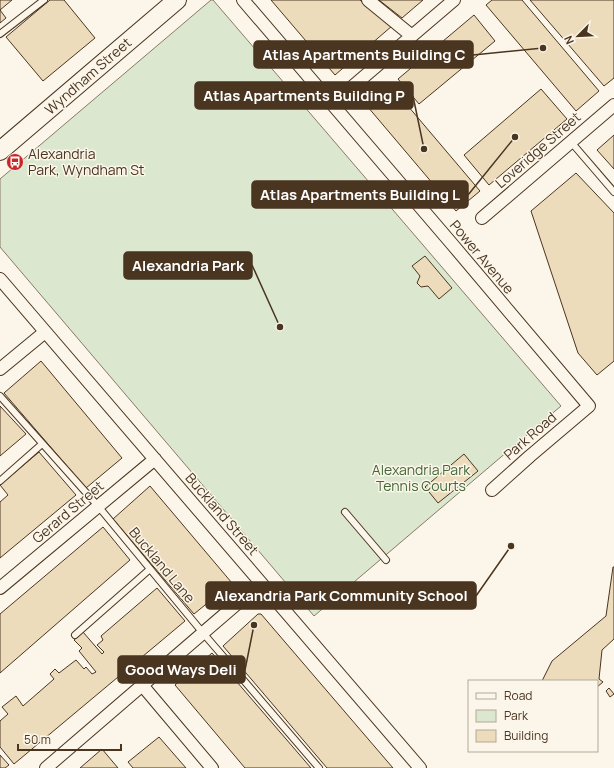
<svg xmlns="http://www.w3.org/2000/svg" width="614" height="768" font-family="Manrope,sans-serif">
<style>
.green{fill:#dce7d0;stroke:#887966}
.building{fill:#ecdcbc;stroke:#4a3520}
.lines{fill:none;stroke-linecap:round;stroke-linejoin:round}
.lane-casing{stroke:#4a3520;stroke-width:8}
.street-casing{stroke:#4a3520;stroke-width:14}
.secondary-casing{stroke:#4a3520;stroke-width:20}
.lane{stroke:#fbf6e9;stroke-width:6}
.street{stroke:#fbf6e9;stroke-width:12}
.secondary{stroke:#fbf6e9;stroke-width:18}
.labels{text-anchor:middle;stroke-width:3;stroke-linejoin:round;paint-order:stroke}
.street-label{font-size:14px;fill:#4a3520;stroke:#fbf6e9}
.poi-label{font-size:14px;fill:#4a3520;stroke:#fbf6e9;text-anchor:start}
.park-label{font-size:14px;fill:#436837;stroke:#fbf6e9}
.leader{fill:none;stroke:#4a3520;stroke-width:1.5}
.callout-dot{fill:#4a3520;stroke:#fbf6e9;stroke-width:1.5}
.callout{fill:#4a3520;stroke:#4a3520;stroke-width:1.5}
.callout-label{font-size:15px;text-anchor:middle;font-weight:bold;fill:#fff}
</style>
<rect width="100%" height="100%" fill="#fbf6e9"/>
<path class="green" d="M211,0H213L561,406L314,616L0,247V179Z"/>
<path class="building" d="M0,0H12L0,10L6,18L0,23Z
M50,0H64L95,38L43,81L6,37Z
M271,0H360L392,26L335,75Z
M379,0H423L402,18Z
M492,0H522L599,91L576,111L486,5Z
M530,0H614V78L604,86Z
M474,15L495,41L419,104L398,79Z
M391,86L480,191L456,211L367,106Z
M541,89L567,119L489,185L464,155Z
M614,135V169L597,150Z
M576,173L614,213V361L597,375L578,353L531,211Z
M425,256L452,288L439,299L428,286L421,287L417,283L420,276L412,266Z
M41,361L122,458L86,488L4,393Z
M0,406L26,434L0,456Z
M39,452L76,495L0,558V502L8,495L0,485Z
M464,454L478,471L438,503L425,487Z
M150,486L232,583L194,614L113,519Z
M103,527L130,560L0,673V614Z
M613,567H614V639L602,650L599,679L603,682L597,687V681H542L552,661L606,616Z
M157,588L185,621L14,764L0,747V721L8,714L2,707L16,696L23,706L54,679L50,674L55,669L59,673L76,660L84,669L86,667L92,674L96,672L79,651L82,648L74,640L83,632L102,654L104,652L97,645L103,640L101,636Z
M258,614H261L393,768H327L223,646Z
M212,653L311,768H245L175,685Z
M609,688L614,694L610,697L606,691Z
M159,737L186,768H133L128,762Z
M102,749L118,768H80Z
M0,755L9,765L5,768H0Z"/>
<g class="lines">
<g class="lane-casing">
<path id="lane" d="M0,34L44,0
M571,142L614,192
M0,396L98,506L203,633L319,768
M0,481L42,444
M345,512L386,560
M75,635L150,569"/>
</g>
<g class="street-casing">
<path id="street" d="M243,0L452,244L589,406L530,456L492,490
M368,0L412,36
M332,104L454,0
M482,218L614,105
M0,279L420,768
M0,369L45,332
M0,588L155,459
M142,685L212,768
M46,768L261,583"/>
</g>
<g class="secondary-casing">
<path id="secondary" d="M0,151L177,0"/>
</g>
<use href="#lane" class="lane"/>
<use href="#street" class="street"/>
<use href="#secondary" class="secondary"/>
</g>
<defs>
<g id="bus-disc" transform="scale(0.9)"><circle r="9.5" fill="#c62828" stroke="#fbf6e9"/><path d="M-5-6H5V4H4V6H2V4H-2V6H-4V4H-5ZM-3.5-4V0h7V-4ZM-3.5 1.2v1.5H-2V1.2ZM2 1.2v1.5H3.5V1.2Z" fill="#fff"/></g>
</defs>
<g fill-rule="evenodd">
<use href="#bus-disc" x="15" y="162"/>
</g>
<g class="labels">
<g class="street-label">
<text transform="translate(88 76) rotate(-41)" y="5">Wyndham Street</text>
<text transform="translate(538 150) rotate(-41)" y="5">Loveridge Street</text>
<text transform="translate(482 257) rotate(50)" y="5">Power Avenue</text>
<text transform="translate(530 436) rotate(-41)" y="5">Park Road</text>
<text transform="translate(68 512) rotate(-40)" y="5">Gerard Street</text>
<text transform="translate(222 514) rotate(49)" y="5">Buckland Street</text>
<text transform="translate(162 565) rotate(50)" y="5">Buckland Lane</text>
</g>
<g class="poi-label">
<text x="28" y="159">Alexandria<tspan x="28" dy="16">Park, Wyndham St</tspan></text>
</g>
<g class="park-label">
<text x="421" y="475">Alexandria Park<tspan x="421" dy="16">Tennis Courts</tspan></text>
</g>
</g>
<path class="leader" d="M543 48L473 55M424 149L413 96M515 137L468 195M280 327L252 265M511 546L476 596M254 625L245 670"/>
<g class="callout-dot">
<circle cx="543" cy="48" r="4"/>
<circle cx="424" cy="149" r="4"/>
<circle cx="515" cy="137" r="4"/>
<circle cx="280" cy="327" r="4"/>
<circle cx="511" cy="546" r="4"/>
<circle cx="254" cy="625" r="4"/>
</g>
<g class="callout">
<rect x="254" y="41" width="219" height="27" rx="4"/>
<rect x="195" y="82" width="218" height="27" rx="4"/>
<rect x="252" y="181" width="216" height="27" rx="4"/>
<rect x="124" y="252" width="128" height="27" rx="4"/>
<rect x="206" y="582" width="270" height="27" rx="4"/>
<rect x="118" y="656" width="127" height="27" rx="4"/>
</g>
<g class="callout-label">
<text x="364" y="60">Atlas Apartments Building C</text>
<text x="304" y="101">Atlas Apartments Building P</text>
<text x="360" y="200">Atlas Apartments Building L</text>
<text x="188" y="271">Alexandria Park</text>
<text x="341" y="601">Alexandria Park Community School</text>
<text x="181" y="675">Good Ways Deli</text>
</g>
<rect x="468" y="680" width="130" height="72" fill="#fbf6e9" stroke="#b4a999"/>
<rect x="476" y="693" width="20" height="6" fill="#fbf6e9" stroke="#b4a999"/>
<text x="504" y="700" font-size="12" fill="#4a3520">Road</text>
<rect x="476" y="710" width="20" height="12" fill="#dce7d0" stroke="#b4a999"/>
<text x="504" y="720" font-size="12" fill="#4a3520">Park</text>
<rect x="476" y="730" width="20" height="12" fill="#ecdcbc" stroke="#b4a999"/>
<text x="504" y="740" font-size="12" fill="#4a3520">Building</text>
<g transform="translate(578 36) rotate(246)" stroke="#fbf6e9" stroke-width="3" paint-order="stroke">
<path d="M0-3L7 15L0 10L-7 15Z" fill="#4a3520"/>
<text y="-6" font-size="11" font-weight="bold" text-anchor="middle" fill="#4a3520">N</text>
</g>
<path d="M18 744v6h103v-6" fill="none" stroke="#4a3520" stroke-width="2"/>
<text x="24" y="744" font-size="12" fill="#4a3520" stroke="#fbf6e9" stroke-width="3" paint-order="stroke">50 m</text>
</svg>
